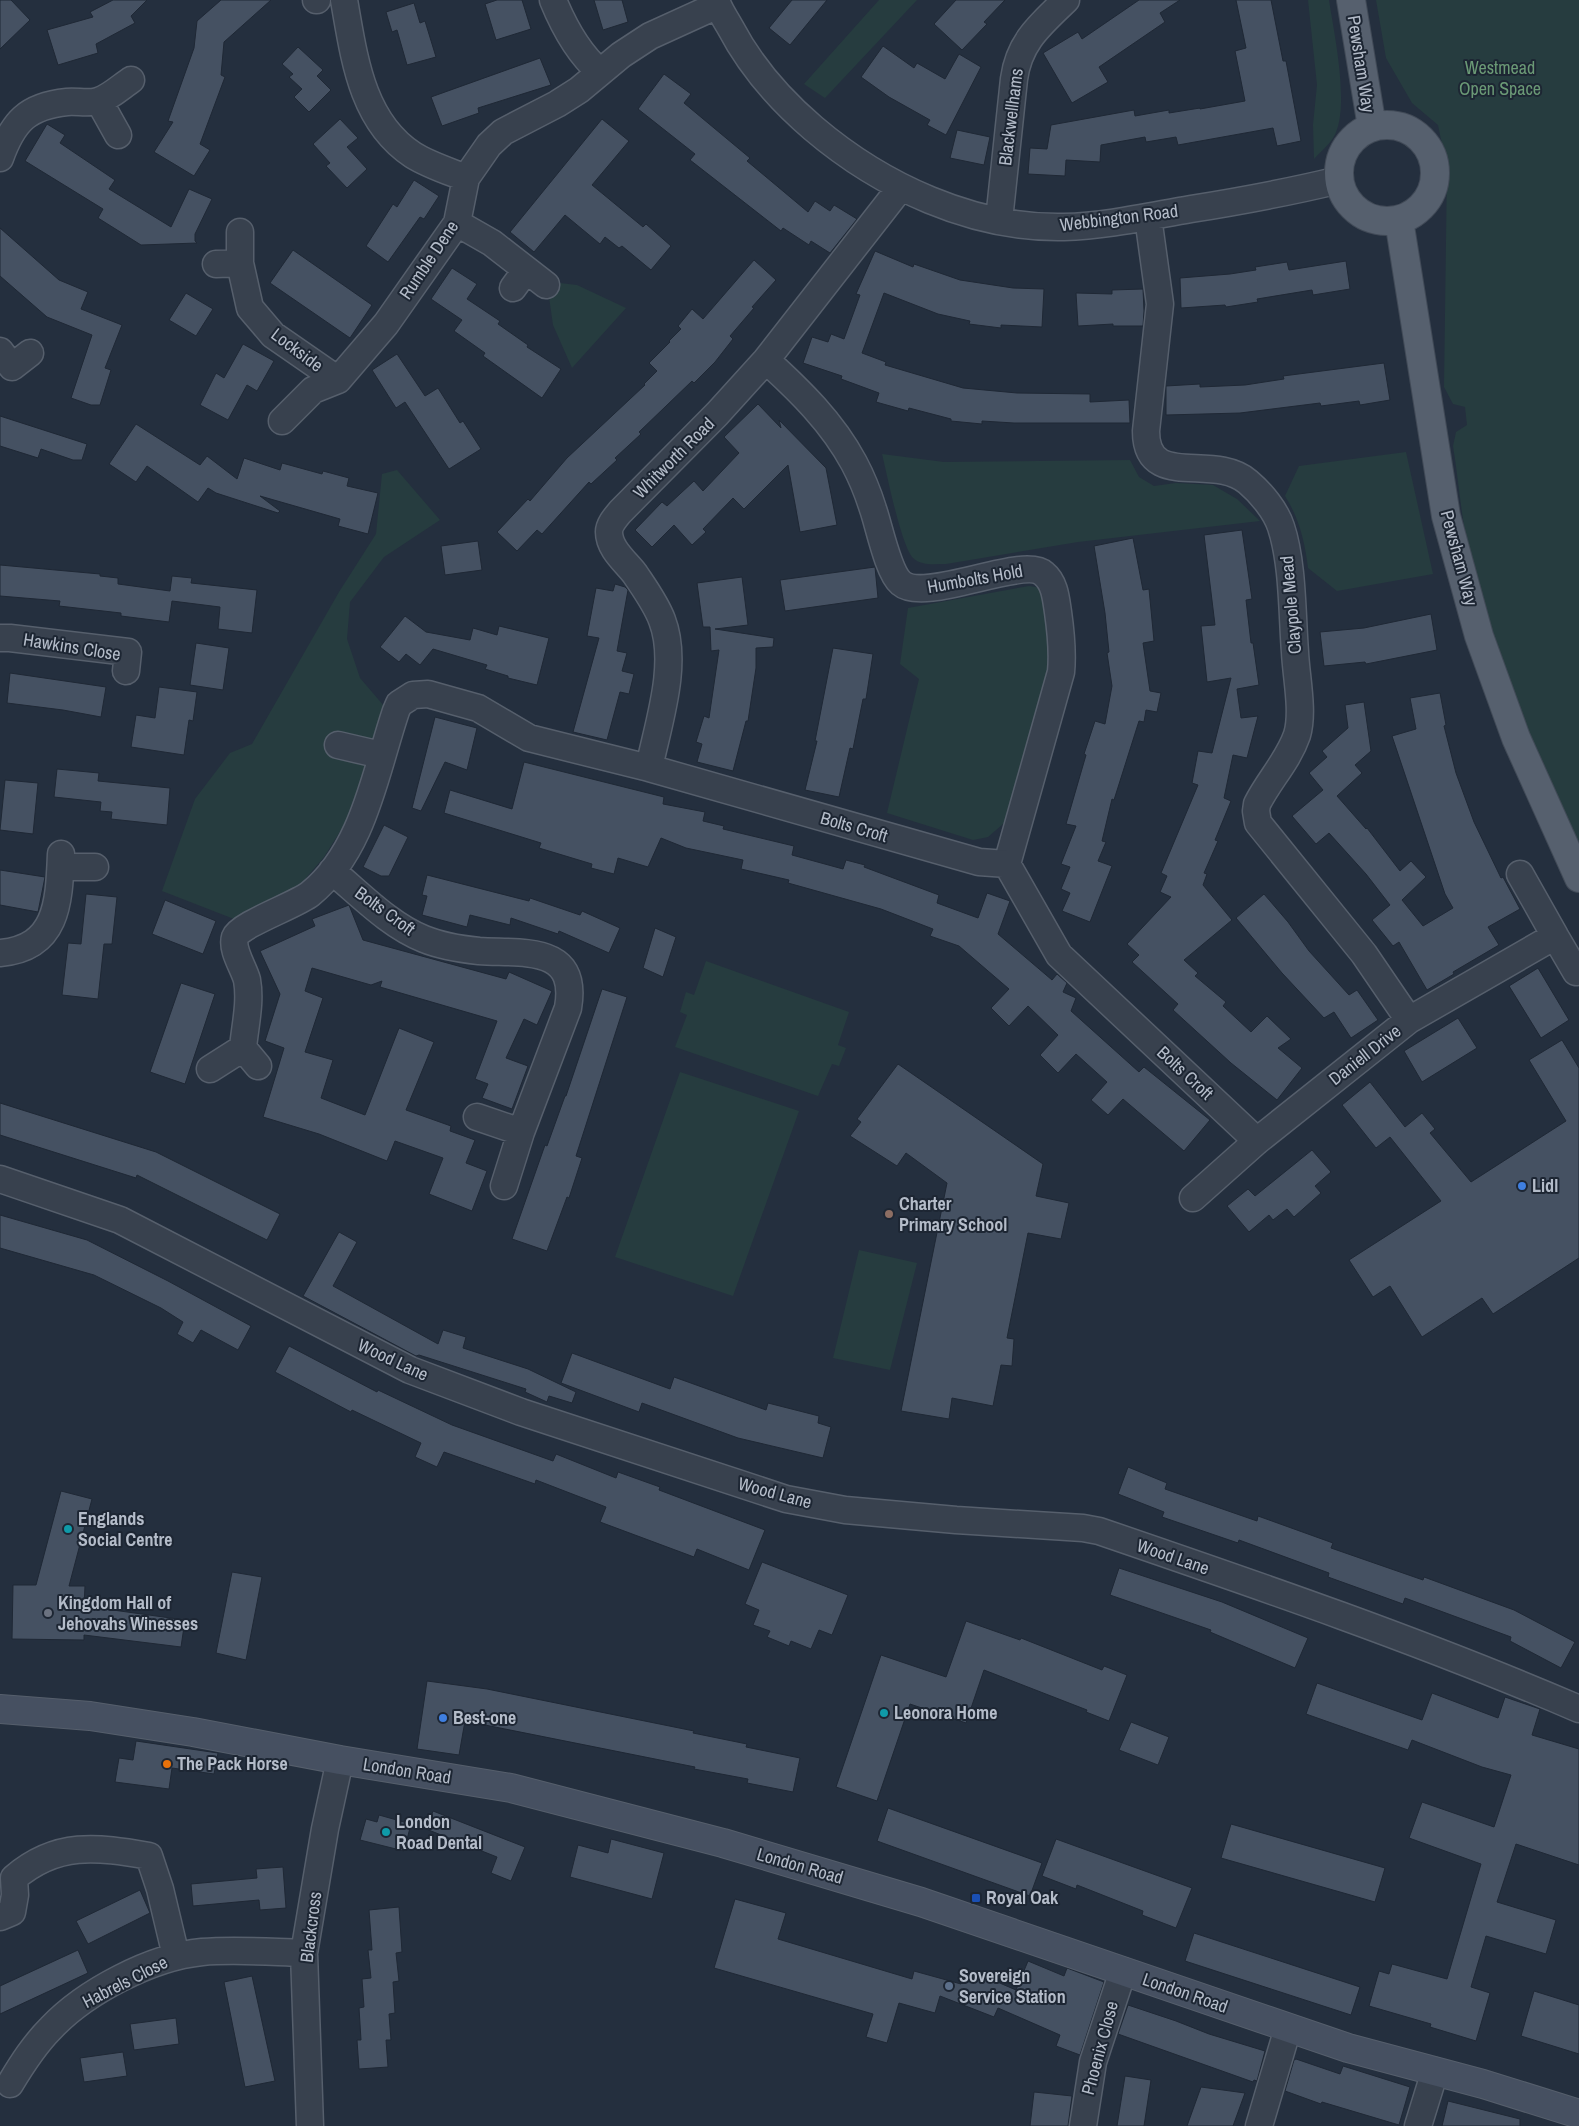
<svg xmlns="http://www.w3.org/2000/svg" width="1579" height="2126" font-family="'Archivo Narrow',sans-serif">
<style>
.green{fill:#263c3f}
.building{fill:#455162;stroke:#1f2835}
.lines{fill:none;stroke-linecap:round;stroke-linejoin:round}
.street-casing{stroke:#565f6c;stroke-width:29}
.secondary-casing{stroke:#565f6c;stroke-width:30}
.primary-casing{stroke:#414a57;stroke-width:30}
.street{stroke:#38414e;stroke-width:26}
.secondary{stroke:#465061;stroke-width:28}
.primary{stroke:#56606e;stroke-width:28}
.shop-dot{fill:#3f7fe0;stroke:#1d2633;stroke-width:2}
.education-dot{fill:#8d6e63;stroke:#1d2633;stroke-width:2}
.culture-dot{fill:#0f9aa8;stroke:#1d2633;stroke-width:2}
.worship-dot{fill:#6b7280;stroke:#1d2633;stroke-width:2}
.food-dot{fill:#e8710a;stroke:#1d2633;stroke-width:2}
.transit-dot{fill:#1a4fb4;stroke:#1d2633;stroke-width:2}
.service-dot{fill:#5c6f8a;stroke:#1d2633;stroke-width:2}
.labels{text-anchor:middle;stroke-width:4;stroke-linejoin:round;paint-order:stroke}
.street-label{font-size:18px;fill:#b4bcc9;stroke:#1d2633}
.park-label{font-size:18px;fill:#6b9a76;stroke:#1d2633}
.poi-label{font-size:18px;font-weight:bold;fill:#b4bcc9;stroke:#1d2633;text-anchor:start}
</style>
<rect width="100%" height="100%" fill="#242f3e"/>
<path class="green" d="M879,0H917L825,98L804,84Z
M1308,0H1329C1334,33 1351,111 1333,138C1328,146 1320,152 1314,159L1313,125L1317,85Z
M1376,0H1579V845C1534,752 1496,655 1470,554C1461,519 1459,482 1453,446L1456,432L1467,425L1465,407L1453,404L1444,387L1447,168L1438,125L1412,103L1386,58Z
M560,283L577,285L626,308L572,368L553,325L549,297Z
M1406,452L1433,574L1337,591L1308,568C1305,542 1299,518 1285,496L1299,466Z
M882,454L944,462L1130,460L1139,477L1154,486L1176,483L1213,485L1237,499L1260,521L1078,542L946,564C935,564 921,566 913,558C901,545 887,474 882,454Z
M397,470L440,520L384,557L350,602L347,639L360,678L384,706L353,811L324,857L300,885L234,919L162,891L195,799L230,753L252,744L339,592L376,534L382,474Z
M1029,586L1042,588L1055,668L1012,812L1003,824L988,837L973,840L887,813L919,679L900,664L908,608Z
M706,961L849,1012L838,1045L846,1048L839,1066L832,1064L818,1096L675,1047L687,1015L680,1012L686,992L694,995Z
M680,1072L799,1111L733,1296L615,1257Z
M859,1250L917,1263L890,1370L833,1358Z"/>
<path class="building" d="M0,0H11L30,20L0,49Z
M113,0H147L131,16L135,23L96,44L98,53L58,65L47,30L93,17L90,12Z
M221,0H271L224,42L221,75L225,77L200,144L210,150L194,176L154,152L173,122L168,121L194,48L197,21Z
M497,0H522L531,29L496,40L485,4Z
M594,0H622L628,22L603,30Z
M792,0H827L790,45L769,28Z
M956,0H1005L984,22L987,24L962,50L934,24Z
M1139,0H1180L1160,13L1165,22L1099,67L1108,82L1072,103L1043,53L1078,32L1082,39Z
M1236,0H1271L1283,61H1286L1301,141L1277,146L1273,128L1178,145L1176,137L1146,142L1145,137L1101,145L1100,162L1066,160L1065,176L1028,174L1030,148L1047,149L1051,125L1134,110L1135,116L1169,110V113L1200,108V109L1245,101L1235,51L1246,48Z
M414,3L420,23L425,21L436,57L407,65L397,30L392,32L386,12Z
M883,46L914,68L917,63L945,79L959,54L981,67L946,135L927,125L930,120L889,97L861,77Z
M298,47L323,70L317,76L331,90L309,112L294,97L302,89L289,77L293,74L282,64Z
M540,58L551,85L478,108L479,113L442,126L431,97Z
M664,74L691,94L684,103L750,158L747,161L808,212L815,201L830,211L834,205L857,219L830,253L811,241L809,245L783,228L781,231L690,160L695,154L638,109Z
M340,119L358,138L347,147L367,169L347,188L326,166L330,163L313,144Z
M602,119L629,141L592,185L643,227L646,224L671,246L651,270L622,246L619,248L605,237L600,244L565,215L534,252L510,232Z
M47,124L65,135L60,143L115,180L109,189L171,227L189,189L212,199L195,234V241L197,243L141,245L98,218L103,209L25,161Z
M957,130L990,137L984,165L950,158Z
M414,180L439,196L424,219L420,217L388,262L366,246L393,204L397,207Z
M0,228L59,280L88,292L81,309L122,325L105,368L111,370L100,405H91L71,398L92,335L47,317L0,276Z
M293,250L372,305L350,338L270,283Z
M875,251L913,267L914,264L960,280L1013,288L1044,289L1042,327L1001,325V328L969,324L970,321L938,314L884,293L862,353L886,362L885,365L963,388L1017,393L1090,394V402L1129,400L1130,423H1014L982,421V424L951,421V419L909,408L908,411L876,402L879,393L841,379L842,376L803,363L812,337L828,342L831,334L844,339L860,295L856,294Z
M754,260L776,280L752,307L754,308L730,336L733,339L715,362L694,383L692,381L639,432L641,434L615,458L617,460L591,484L589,482L542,534L537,530L517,551L497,532L528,499L530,501L567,458L645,385L644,384L657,371L649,363L670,342L669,341L681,329L678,326L692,309L703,319Z
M1346,261L1350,289L1313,295L1312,290L1257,299L1258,302L1226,307L1225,305L1181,308L1180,278L1230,274L1256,270L1255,267L1287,262L1289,270Z
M452,268L477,284L467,299L500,321L498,324L528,345L527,347L561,369L542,398L483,356L485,353L454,331L462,320L431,299Z
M1143,289L1144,311L1143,326H1113V324L1078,326L1076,293L1112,294V290Z
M186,293L213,309L196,336L169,320Z
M243,344L274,361L257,391L247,385L228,420L200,405L216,373L224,378Z
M397,354L425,396L438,388L460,423L463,421L481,449L449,469L405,402L396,408L372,370Z
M1384,363L1390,400L1360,405L1359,401L1321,406L1320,403L1240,413L1166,415V386L1200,384V387L1245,385L1284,379L1283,376Z
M758,404L781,428L779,420L826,468L837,525L800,532L788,465L744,509L733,498L703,529L706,532L692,545L674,525L652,547L635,530L662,502L667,506L694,481L703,491L739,453L724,437Z
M0,416L87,444L82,460H73L41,449L38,458L0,446Z
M136,424L200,465L207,456L237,479L244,458L280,470L282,463L322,474L323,471L349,478L347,486L378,493L368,534L338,526L340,519L260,496L280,511L278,513L216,493L208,488L198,502L147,466L136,482L109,464Z
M1242,530L1252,599L1246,600L1251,643H1253L1259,685L1237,689L1241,718L1258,716L1247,758L1233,755L1224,798L1231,801L1215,840L1218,841L1204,873L1207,874L1203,885L1232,920L1184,960L1198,973L1195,976L1226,1002L1223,1006L1251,1032L1267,1016L1291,1039L1278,1048L1302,1068L1277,1100L1231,1063L1173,1010L1178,1004L1132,962L1139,955L1127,944L1171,897L1160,892L1167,876L1161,873L1198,785L1192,783L1198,751L1212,753L1231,678L1207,682L1201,626L1215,625L1204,535Z
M1133,538L1143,590L1149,589L1154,641L1143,643L1150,691L1161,693L1157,712L1146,710L1144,722L1139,721L1114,800L1112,799L1102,841L1106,842L1098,861L1112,866L1090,922L1062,911L1070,893L1061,889L1070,867L1061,864L1076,826L1066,824L1086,755L1084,754L1095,721L1105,724L1112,686L1107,653L1109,652L1105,613L1094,546Z
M478,541L482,570L445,575L441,546Z
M0,565L100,574V576L118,578V584L170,591L172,576L192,578L191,583L257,590L252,633L218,629L220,607L172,601L169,622L121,616V613L59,606L60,601L0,596Z
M875,567L878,598L785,611L780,580Z
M742,577L748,625L715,629L774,638L773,647L756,648V668L748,721H746L733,771L697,762L702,744L696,742L704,716L709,718L719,650L711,651L710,627H703L697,583Z
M615,584L625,587L628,590L617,651L627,653L622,671L634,674L629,694L620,692L607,740L573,732L599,638L587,636L596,588L613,591Z
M1431,614L1437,650L1366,664L1365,662L1324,666L1320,632L1364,628Z
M405,616L426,632L470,640L473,628L497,635L499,626L549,638L537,685L508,678V676L485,669L487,665L433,649L420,665L406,654L399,662L380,647Z
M196,643L229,648L223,690L190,685Z
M833,648L873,654L866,699H863L853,749L850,748L839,797L805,790L817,741H815Z
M10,673L106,687L101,717L63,710L7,703Z
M159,687L197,692L193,721L189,720L184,755L131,747L136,715L155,718Z
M1440,693L1446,725L1444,726L1456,773L1474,822L1501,878L1503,877L1520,909L1488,927L1499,945L1453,972L1454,974L1427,990L1399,942L1393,946L1372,920L1390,905L1366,874L1329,833L1316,844L1292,816L1323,790L1309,773L1327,757L1322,751L1348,728L1345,705L1364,702L1371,751L1355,765L1362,773L1337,796L1366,829L1367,828L1400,871L1411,861L1426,877L1402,900L1423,926L1453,908L1445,894L1392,736L1416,729L1410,698Z
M435,717L477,728L467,770L445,762L421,811L412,808Z
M524,762L664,797L663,804L705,812L703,821L724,826L723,829L794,846L792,855L843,869L846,860L865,865L864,867L939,895L937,903L978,918L987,893L1010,901L998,934L1052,980L1057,974L1067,983L1063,992L1076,998L1071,1011L1139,1072L1144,1067L1210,1120L1184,1151L1123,1099L1108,1115L1091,1100L1107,1082L1076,1054L1058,1073L1040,1055L1058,1035L1028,1006L1009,1026L991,1008L1009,989L959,946L930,936L933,929L881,909L788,883L789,880L741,869L743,860L686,848L661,838L648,867L618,858L614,874L591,868L592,864L539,848L541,843L444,813L450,790L512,809Z
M57,769L99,773L98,781L170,788L167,825L111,819L112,812L100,811L101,802L54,797Z
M5,780L38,783L33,834L0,830Z
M384,825L408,837L389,876H381L363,867Z
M0,870L45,877L38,912L0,905Z
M427,875L529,901L530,898L580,915L582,911L620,928L609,953L559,931L558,934L511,918L510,925L470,915L467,927L422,915L427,896L422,895Z
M86,894L117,897L112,944H104L98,999L62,995L68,943L81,944Z
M1264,894L1288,922L1309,951L1349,995L1357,990L1378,1020L1351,1038L1334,1012L1324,1018L1282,973L1236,918Z
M165,900L216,921L203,954L152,934Z
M349,905L363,940L506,979L509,972L552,991L537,1025L524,1019L506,1058L528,1066L512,1109L482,1098L488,1084L475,1079L497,1021L380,987L382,981L371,985L312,968L305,991L323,998L305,1052L333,1060L321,1098L365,1115L399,1028L434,1042L406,1110L451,1126L450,1131L475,1140L466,1163L487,1171L472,1211L429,1194L443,1158L395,1141L387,1161L319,1134L263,1117L284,1048L265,1041L280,994L260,951L315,926L312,919Z
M655,928L676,937L663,977L643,968Z
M1538,968L1569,1020L1541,1038L1509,986Z
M181,983L215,994L185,1084L150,1072Z
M602,989L627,997L576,1156L582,1158L569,1198L567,1197L547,1251L512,1239L545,1145L547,1146L565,1096H566Z
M1458,1018L1477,1048L1422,1082L1404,1051Z
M1562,1040L1579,1068V1258L1493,1314L1482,1298L1422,1337L1390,1286L1373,1297L1349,1260L1441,1201L1390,1137L1376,1148L1342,1105L1370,1082L1405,1127L1422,1113L1435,1129L1430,1133L1471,1182L1566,1121L1529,1060Z
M898,1064L1043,1164L1036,1196L1069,1203L1061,1239L1028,1233L1007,1338L1014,1339L1012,1366L1001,1365L993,1406L952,1398L949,1419L901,1411L947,1183L906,1153L897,1166L850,1136L861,1122L857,1119Z
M0,1103L156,1152L280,1214L267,1240L137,1175L136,1178L0,1135Z
M1312,1150L1331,1172L1315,1186L1321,1193L1294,1217L1287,1209L1273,1220L1269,1215L1249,1232L1227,1206L1248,1189L1255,1196Z
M0,1215L87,1240L168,1281L251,1326L238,1350L201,1330L193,1343L177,1334L183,1322L161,1308L94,1275L0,1248Z
M339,1232L357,1242L333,1286L438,1344L443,1330L466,1337L463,1348L528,1369L576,1392L572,1403L549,1396L547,1402L525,1392L526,1389L419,1355L416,1356L303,1296Z
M289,1346L377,1392L378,1390L452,1425L553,1461L556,1454L616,1478L618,1472L660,1487L659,1490L765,1530L749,1570L697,1549L694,1557L600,1522L606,1507L536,1480L535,1484L444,1452L437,1467L415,1457L421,1443L352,1410L351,1412L275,1372Z
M572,1353L670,1389L674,1377L766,1410L768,1403L819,1416L818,1423L831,1427L823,1458L738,1438L642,1403L639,1412L561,1383Z
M1128,1467L1167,1483L1165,1489L1257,1521L1258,1516L1333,1543L1331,1548L1423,1580L1424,1577L1514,1610L1575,1642L1561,1668L1510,1641L1511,1637L1405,1598L1403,1604L1328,1577L1329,1573L1239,1540L1238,1543L1162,1517L1164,1512L1118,1494Z
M61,1491L92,1499L69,1586H85L84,1606L185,1620L181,1647L84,1635V1640L12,1639L13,1585H36Z
M762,1562L848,1595L832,1635L819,1630L811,1649L791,1641L789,1646L767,1637L770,1631L753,1625L759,1610L745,1604Z
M1119,1568L1222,1602L1308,1638L1295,1668L1210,1632L1211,1630L1110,1595Z
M232,1572L262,1577L246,1660L216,1653Z
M966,1621L1020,1640L1021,1638L1102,1670L1104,1666L1127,1675L1109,1721L1086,1712L1087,1710L984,1670L966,1723L910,1704L877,1801L836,1787L881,1655L946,1677Z
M427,1681L487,1689L694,1731L693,1733L747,1744L746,1747L800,1758L793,1792L747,1783L748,1779L694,1769L695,1767L465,1721L459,1755L417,1749Z
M1317,1683L1422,1720L1432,1693L1498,1718L1505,1697L1540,1709L1532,1735L1579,1749V1865L1516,1844L1497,1902L1556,1920L1546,1954L1486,1936L1471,1987L1490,1993L1476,2041L1430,2027L1431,2024L1369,2006L1379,1971L1389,1974L1392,1964L1447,1979L1481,1864L1409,1838L1422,1802L1494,1827L1511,1775L1482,1767L1412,1740L1408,1750L1306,1714Z
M1131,1722L1169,1737L1158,1765L1119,1750Z
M136,1741L218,1753L214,1774L172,1768L169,1789L115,1782L119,1758L133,1760Z
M888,1808L1042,1863L1030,1896L877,1841Z
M433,1811L525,1847L511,1881L491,1873L497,1857L426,1829Z
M379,1815L411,1824L404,1851L360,1840L366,1819L377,1822Z
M1231,1824L1385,1868L1375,1902L1221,1858Z
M611,1839L664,1853L652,1899L570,1877L578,1845L608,1853Z
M1056,1839L1192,1888L1176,1928L1142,1915L1143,1911L1077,1885L1076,1889L1042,1876Z
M283,1867L286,1908L260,1910L259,1900L193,1906L191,1884L257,1878L256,1869Z
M140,1890L150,1913L88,1944L76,1921Z
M735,1899L786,1913L778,1939L912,1979L914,1971L961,1984L967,1969L1016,1990L1028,1961L1064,1976L1067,1968L1104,1982L1080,2055L1056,2046L1060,2035L998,2008L994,2017L940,1996L935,2013L899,2003L887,2043L866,2037L873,2014L714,1968Z
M399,1907L402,1952L396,1953L399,1981L393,1982L395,2013L389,2014L391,2040H386L388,2067L359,2069L357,2040H361L359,2008L364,2007L362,1979L371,1978L368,1950H372L369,1910Z
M1194,1933L1360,1987L1351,2015L1185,1961Z
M78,1950L88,1973L0,2014V1986Z
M252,1976L275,2081L245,2087L224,1982Z
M1534,1991L1579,2005V2054L1521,2036Z
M1128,2005L1176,2021L1209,2034L1265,2051L1257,2081L1254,2080L1253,2082L1118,2034Z
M176,2018L179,2044L134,2050L130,2024Z
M123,2052L127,2076L84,2082L80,2058Z
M1296,2059L1340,2074L1343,2066L1410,2087L1399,2125L1322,2102L1321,2104L1285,2091L1294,2060Z
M1125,2076L1151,2080L1144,2126H1117Z
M1201,2087L1245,2093L1233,2126H1187Z
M1034,2092L1072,2096L1068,2126H1030Z
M1448,2101L1520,2119V2126H1442Z"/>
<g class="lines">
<g class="street-casing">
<path id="street" d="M316,0H317
M344,0C354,56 361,121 413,155C429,165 448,171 466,178
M553,0C564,27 578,53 600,72
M716,0C719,10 725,18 730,27C751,67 779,99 813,128C881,186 973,229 1064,227C1107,226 1150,216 1191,209C1241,201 1290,192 1339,180
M99,101L118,135
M0,158C13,122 27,106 67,102C77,101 89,104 98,101C109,98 122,86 131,80
M1148,217L1160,304L1146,431C1146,491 1213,452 1248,482C1261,493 1276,511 1281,527C1293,563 1292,614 1295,652C1296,676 1304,712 1297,735C1288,761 1269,780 1257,804L1256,811L1258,823L1364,954L1409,1020
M999,220L1014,79C1019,42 1040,25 1066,0
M457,223L492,243L546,285
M240,232V263L250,308L273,335L338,380
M216,264L240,263
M513,288L526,270
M0,351L12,367L30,353
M766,360C800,391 832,422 854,463C862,478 868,493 873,509C879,526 888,572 901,583C925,604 1024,555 1044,574C1055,583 1056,599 1058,612C1061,633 1063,652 1061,672L1007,864
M282,421L313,390L338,380L386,324L457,223L466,178L489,145L503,132L557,104L579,90L621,55L650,36L718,5
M0,638H10L128,652L126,671
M338,745L381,755
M649,768C658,724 679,664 662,620C656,604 645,589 635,574C626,562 609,549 609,532C609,525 615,518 620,512L717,414L766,360L901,187
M61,867H95
M332,871C360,894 389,925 424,939C441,946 460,949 479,951C522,954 579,944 568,1008L521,1132L504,1186
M1555,936L1576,972
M0,953C58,948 59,902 61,854
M243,1048C245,1026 251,1002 247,980C244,968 231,950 235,937C239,925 296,905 310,894C364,850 375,773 396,711L399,704L413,695L428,694L478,708L529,738L649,768L979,862L1007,864L1059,955L1257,1141
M210,1069L243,1048L258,1066
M477,1117L521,1132
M0,1179L120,1220L410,1370L521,1412L786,1499L845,1510L956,1520L1083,1528L1099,1531C1260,1586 1423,1642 1579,1709
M1193,1198L1257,1141L1409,1020L1555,936L1520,874
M0,1917L12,1912L15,1895L14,1878C57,1841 97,1847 149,1856L160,1889L176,1956
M10,2084C22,2064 34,2045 51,2028C85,1992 151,1957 202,1952C236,1949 270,1952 304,1953
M310,2126L304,1953L325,1829L340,1760
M1083,2126L1093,2062L1123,1971
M1259,2126L1288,2028
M1418,2126L1435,2071"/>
</g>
<g class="secondary-casing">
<path id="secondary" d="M0,1709L90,1716L193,1732L340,1760L511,1788L723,1843L921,1902L1348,2048L1483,2084L1579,2114"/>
</g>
<g class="primary-casing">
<path id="primary" d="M1351,0L1372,127
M1339 173a48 48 0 1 1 96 0a48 48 0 1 1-96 0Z
M1399,220L1446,516L1479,636L1516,738L1579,878"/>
</g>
<use href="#street" class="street"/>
<use href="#secondary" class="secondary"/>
<use href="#primary" class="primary"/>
</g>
<g class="shop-dot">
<circle cx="1522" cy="1186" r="5"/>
<circle cx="443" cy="1718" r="5"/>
</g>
<circle class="education-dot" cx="889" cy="1214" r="5"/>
<g class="culture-dot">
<circle cx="68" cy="1529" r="5"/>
<circle cx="884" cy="1713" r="5"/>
<circle cx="386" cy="1832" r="5"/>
</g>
<circle class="worship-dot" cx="48" cy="1613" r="5"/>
<circle class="food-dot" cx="167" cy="1764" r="5"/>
<rect class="transit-dot" x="971" y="1893" width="10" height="10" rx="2.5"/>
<circle class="service-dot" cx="949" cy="1986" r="5"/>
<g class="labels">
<g class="street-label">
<text transform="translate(1361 64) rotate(81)" y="6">Pewsham Way</text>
<text transform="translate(1011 117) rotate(-83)" y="6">Blackwellhams</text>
<text transform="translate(1119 218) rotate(-7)" y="6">Webbington Road</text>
<text transform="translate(429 260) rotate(-56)" y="6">Rumble Dene</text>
<text transform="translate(297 350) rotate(37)" y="6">Lockside</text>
<text transform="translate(674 458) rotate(-45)" y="6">Whitworth Road</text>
<text transform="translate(1459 558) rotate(75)" y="6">Pewsham Way</text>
<text transform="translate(975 579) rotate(-10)" y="6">Humbolts Hold</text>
<text transform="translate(1291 605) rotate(-95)" y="6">Claypole Mead</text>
<text transform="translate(72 647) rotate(9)" y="6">Hawkins Close</text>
<text transform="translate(854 827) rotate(16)" y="6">Bolts Croft</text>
<text transform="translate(385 911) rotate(36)" y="6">Bolts Croft</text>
<text transform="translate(1365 1055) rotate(-38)" y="6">Daniell Drive</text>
<text transform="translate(1185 1073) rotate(43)" y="6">Bolts Croft</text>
<text transform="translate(393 1360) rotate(25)" y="6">Wood Lane</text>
<text transform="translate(775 1493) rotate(15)" y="6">Wood Lane</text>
<text transform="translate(1173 1557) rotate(19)" y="6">Wood Lane</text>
<text transform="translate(407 1771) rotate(9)" y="6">London Road</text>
<text transform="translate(800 1866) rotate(16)" y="6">London Road</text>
<text transform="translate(311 1927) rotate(-83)" y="6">Blackcross</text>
<text transform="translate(125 1982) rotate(-27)" y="6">Habrels Close</text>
<text transform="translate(1185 1993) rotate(19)" y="6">London Road</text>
<text transform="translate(1100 2048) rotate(-75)" y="6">Phoenix Close</text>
</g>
<g class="park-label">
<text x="1500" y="74">Westmead<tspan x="1500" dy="21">Open Space</tspan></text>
</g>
<g class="poi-label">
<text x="1532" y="1192">Lidl</text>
<text x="899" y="1210">Charter<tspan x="899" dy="21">Primary School</tspan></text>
<text x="78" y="1525">Englands<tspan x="78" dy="21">Social Centre</tspan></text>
<text x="58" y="1609">Kingdom Hall of<tspan x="58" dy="21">Jehovahs Winesses</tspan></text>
<text x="894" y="1719">Leonora Home</text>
<text x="453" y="1724">Best-one</text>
<text x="177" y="1770">The Pack Horse</text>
<text x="396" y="1828">London<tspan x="396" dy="21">Road Dental</tspan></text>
<text x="986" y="1904">Royal Oak</text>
<text x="959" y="1982">Sovereign<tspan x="959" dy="21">Service Station</tspan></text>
</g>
</g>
</svg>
